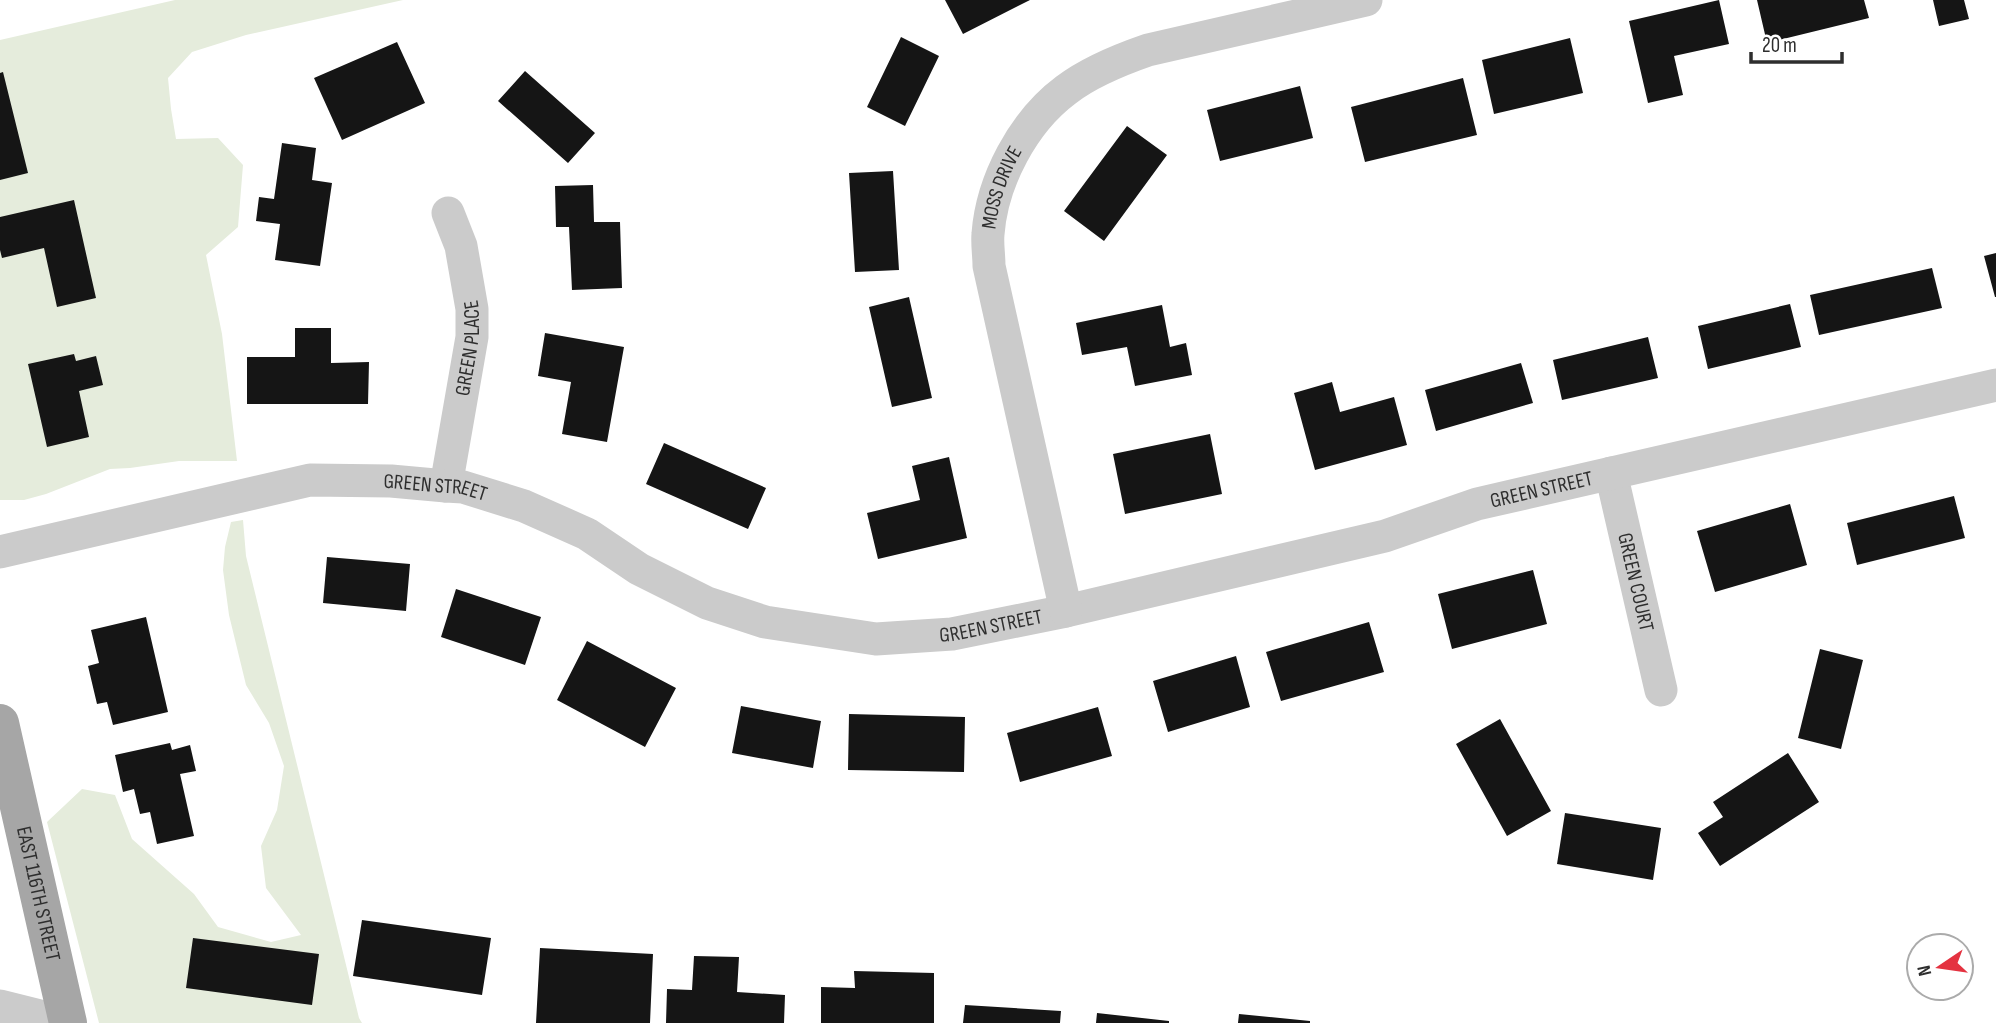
<svg xmlns="http://www.w3.org/2000/svg" width="1996" height="1023" font-family="'Sofia Sans Condensed',sans-serif">
<style>
.green{fill:#e5ecdc}
.building{fill:#151515}
.lines{fill:none;stroke-linecap:round;stroke-linejoin:round}
.street{stroke:#cbcbcb;stroke-width:33}
.primary{stroke:#a6a6a6;stroke-width:38}
.labels{text-anchor:middle;stroke-width:7;stroke-linejoin:round;paint-order:stroke}
.street-label{font-size:21px;fill:#2e2e2e;stroke:#fff}
</style>
<rect width="100%" height="100%" fill="#fff"/>
<path class="green" d="M175,0H403L246,35L192,52L168,78L171,109L176,139L218,138L243,165L238,227L206,255L222,334L237,461H179L130,468L110,469L46,494L24,500H0V40Z
M243,520L246,556L359,1018L362,1023H99L47,822L82,789L115,795L132,839L194,894L218,927L271,942L301,935L266,888L261,846L277,810L284,766L269,723L246,685L229,615L223,570L225,547L231,522Z"/>
<path class="building" d="M945,0H1030L963,34Z
M1719,0L1729,44L1674,56L1683,95L1648,103L1629,21Z
M1757,0H1864L1869,18L1767,43Z
M1933,0H1964L1969,19L1939,26Z
M901,37L939,56L905,126L867,107Z
M1570,38L1583,93L1494,114L1482,60Z
M397,42L425,103L342,140L314,78Z
M525,71L595,133L568,163L498,101Z
M3,72L28,173L0,180V73Z
M1463,78L1477,135L1365,162L1351,107Z
M1300,86L1313,138L1220,161L1207,110Z
M1127,126L1167,155L1104,241L1064,211Z
M282,143L316,148L312,180L332,183L320,266L275,260L280,224L256,221L259,197L274,199Z
M893,171L899,270L855,272L849,173Z
M593,185L594,222H620L622,288L572,290L569,227H556L555,186Z
M74,200L96,298L57,307L44,248L2,258L0,250V217Z
M1996,253V297H1995L1984,256Z
M1932,268L1942,308L1819,335L1810,295Z
M909,297L932,398L892,407L869,307Z
M1790,304L1801,347L1708,369L1698,326Z
M1162,305L1170,347L1186,343L1192,375L1135,386L1127,347L1082,355L1076,323Z
M295,328H331V363L369,362L368,404H247V357H295Z
M545,333L624,347L607,442L562,434L571,382L538,376Z
M1648,337L1658,378L1562,400L1553,360Z
M74,354L76,361L96,356L103,385L79,391L89,437L47,447L28,364Z
M1521,363L1533,403L1436,431L1425,390Z
M1332,382L1340,412L1394,397L1407,445L1315,470L1294,393Z
M1210,434L1222,494L1125,514L1113,454Z
M664,443L766,488L748,529L646,484Z
M949,457L967,538L878,559L867,513L920,500L912,466Z
M1954,496L1965,538L1857,565L1847,523Z
M1790,504L1807,565L1715,592L1697,531Z
M327,557L410,564L406,611L323,603Z
M1533,570L1547,624L1452,649L1438,594Z
M456,589L541,617L525,665L441,637Z
M146,617L168,712L113,725L107,702L97,704L88,666L99,663L91,630Z
M1369,622L1384,672L1281,701L1266,652Z
M587,641L676,688L645,747L557,700Z
M1820,649L1863,660L1841,749L1798,738Z
M1236,656L1250,707L1168,732L1153,681Z
M741,706L821,721L813,768L732,753Z
M1098,707L1112,756L1020,782L1007,733Z
M849,714L965,717L964,772L848,770Z
M1500,719L1551,811L1507,836L1456,744Z
M170,743L172,750L190,745L196,771L180,774L194,836L157,844L150,812L140,814L134,789L123,792L115,755Z
M1788,753L1819,802L1720,866L1698,833L1723,817L1713,802Z
M1565,813L1661,828L1653,880L1557,864Z
M362,920L491,938L482,995L353,976Z
M193,938L319,954L312,1005L186,988Z
M540,948L653,954L650,1023H536Z
M694,956L739,957L737,992L785,995L784,1023H666L667,989L692,990Z
M854,971L934,973V1023H821V987L855,988Z
M965,1005L1061,1011L1060,1023H963Z
M1097,1013L1169,1021V1023H1096Z
M1239,1014L1310,1021V1023H1238Z"/>
<g class="lines">
<g class="street">
<path id="s1" d="M1611,473L1661,690"/>
<path id="s2" d="M446,486L472,337V309L461,246L448,213"/>
<path id="s3" d="M0,552L310,480L391,481L446,486L463,487L524,506L587,534L639,569L707,603L765,622L876,639L952,634L1066,611L1385,536L1477,504L1996,385"/>
<path id="s4" d="M1066,611L989,266C989,255 987,244 988,234C992,181 1023,122 1066,90C1088,73 1122,59 1148,50L1366,0"/>
<path d="M0,1006L68,1023"/>
</g>
<path class="primary" id="s5" d="M0,723L68,1023"/>
</g>
<g class="labels">
<g class="street-label">
<text dy="7" stroke="none"><textPath href="#s4" startOffset="434">MOSS DRIVE</textPath></text>
<text dy="7" stroke="none"><textPath href="#s2" startOffset="140">GREEN PLACE</textPath></text>
<text dy="7" stroke="none"><textPath href="#s3" startOffset="444">GREEN STREET</textPath></text>
<text dy="7" stroke="none"><textPath href="#s3" startOffset="1600">GREEN STREET</textPath></text>
<text dy="7" stroke="none"><textPath href="#s1" startOffset="112">GREEN COURT</textPath></text>
<text dy="7" stroke="none"><textPath href="#s3" startOffset="1032">GREEN STREET</textPath></text>
<text dy="7" stroke="none"><textPath href="#s5" startOffset="175">EAST 116TH STREET</textPath></text>
</g>
</g>
<g transform="translate(1940 967) rotate(257)"><circle r="33" fill="#ffffff" stroke="#ababab" stroke-width="2"/>
<path d="M0-5L12 26L0 18L-12 26Z" fill="#e43240"/>
<text y="-10" font-size="19" font-weight="bold" text-anchor="middle" fill="#2e2e2e">N</text>
</g>
<path d="M1751 52v10h91v-10" fill="none" stroke="#2e2e2e" stroke-width="3.5"/>
<text x="1762" y="52" font-size="21" fill="#2e2e2e" stroke="#ffffff" stroke-width="5" paint-order="stroke">20 m</text>
</svg>
